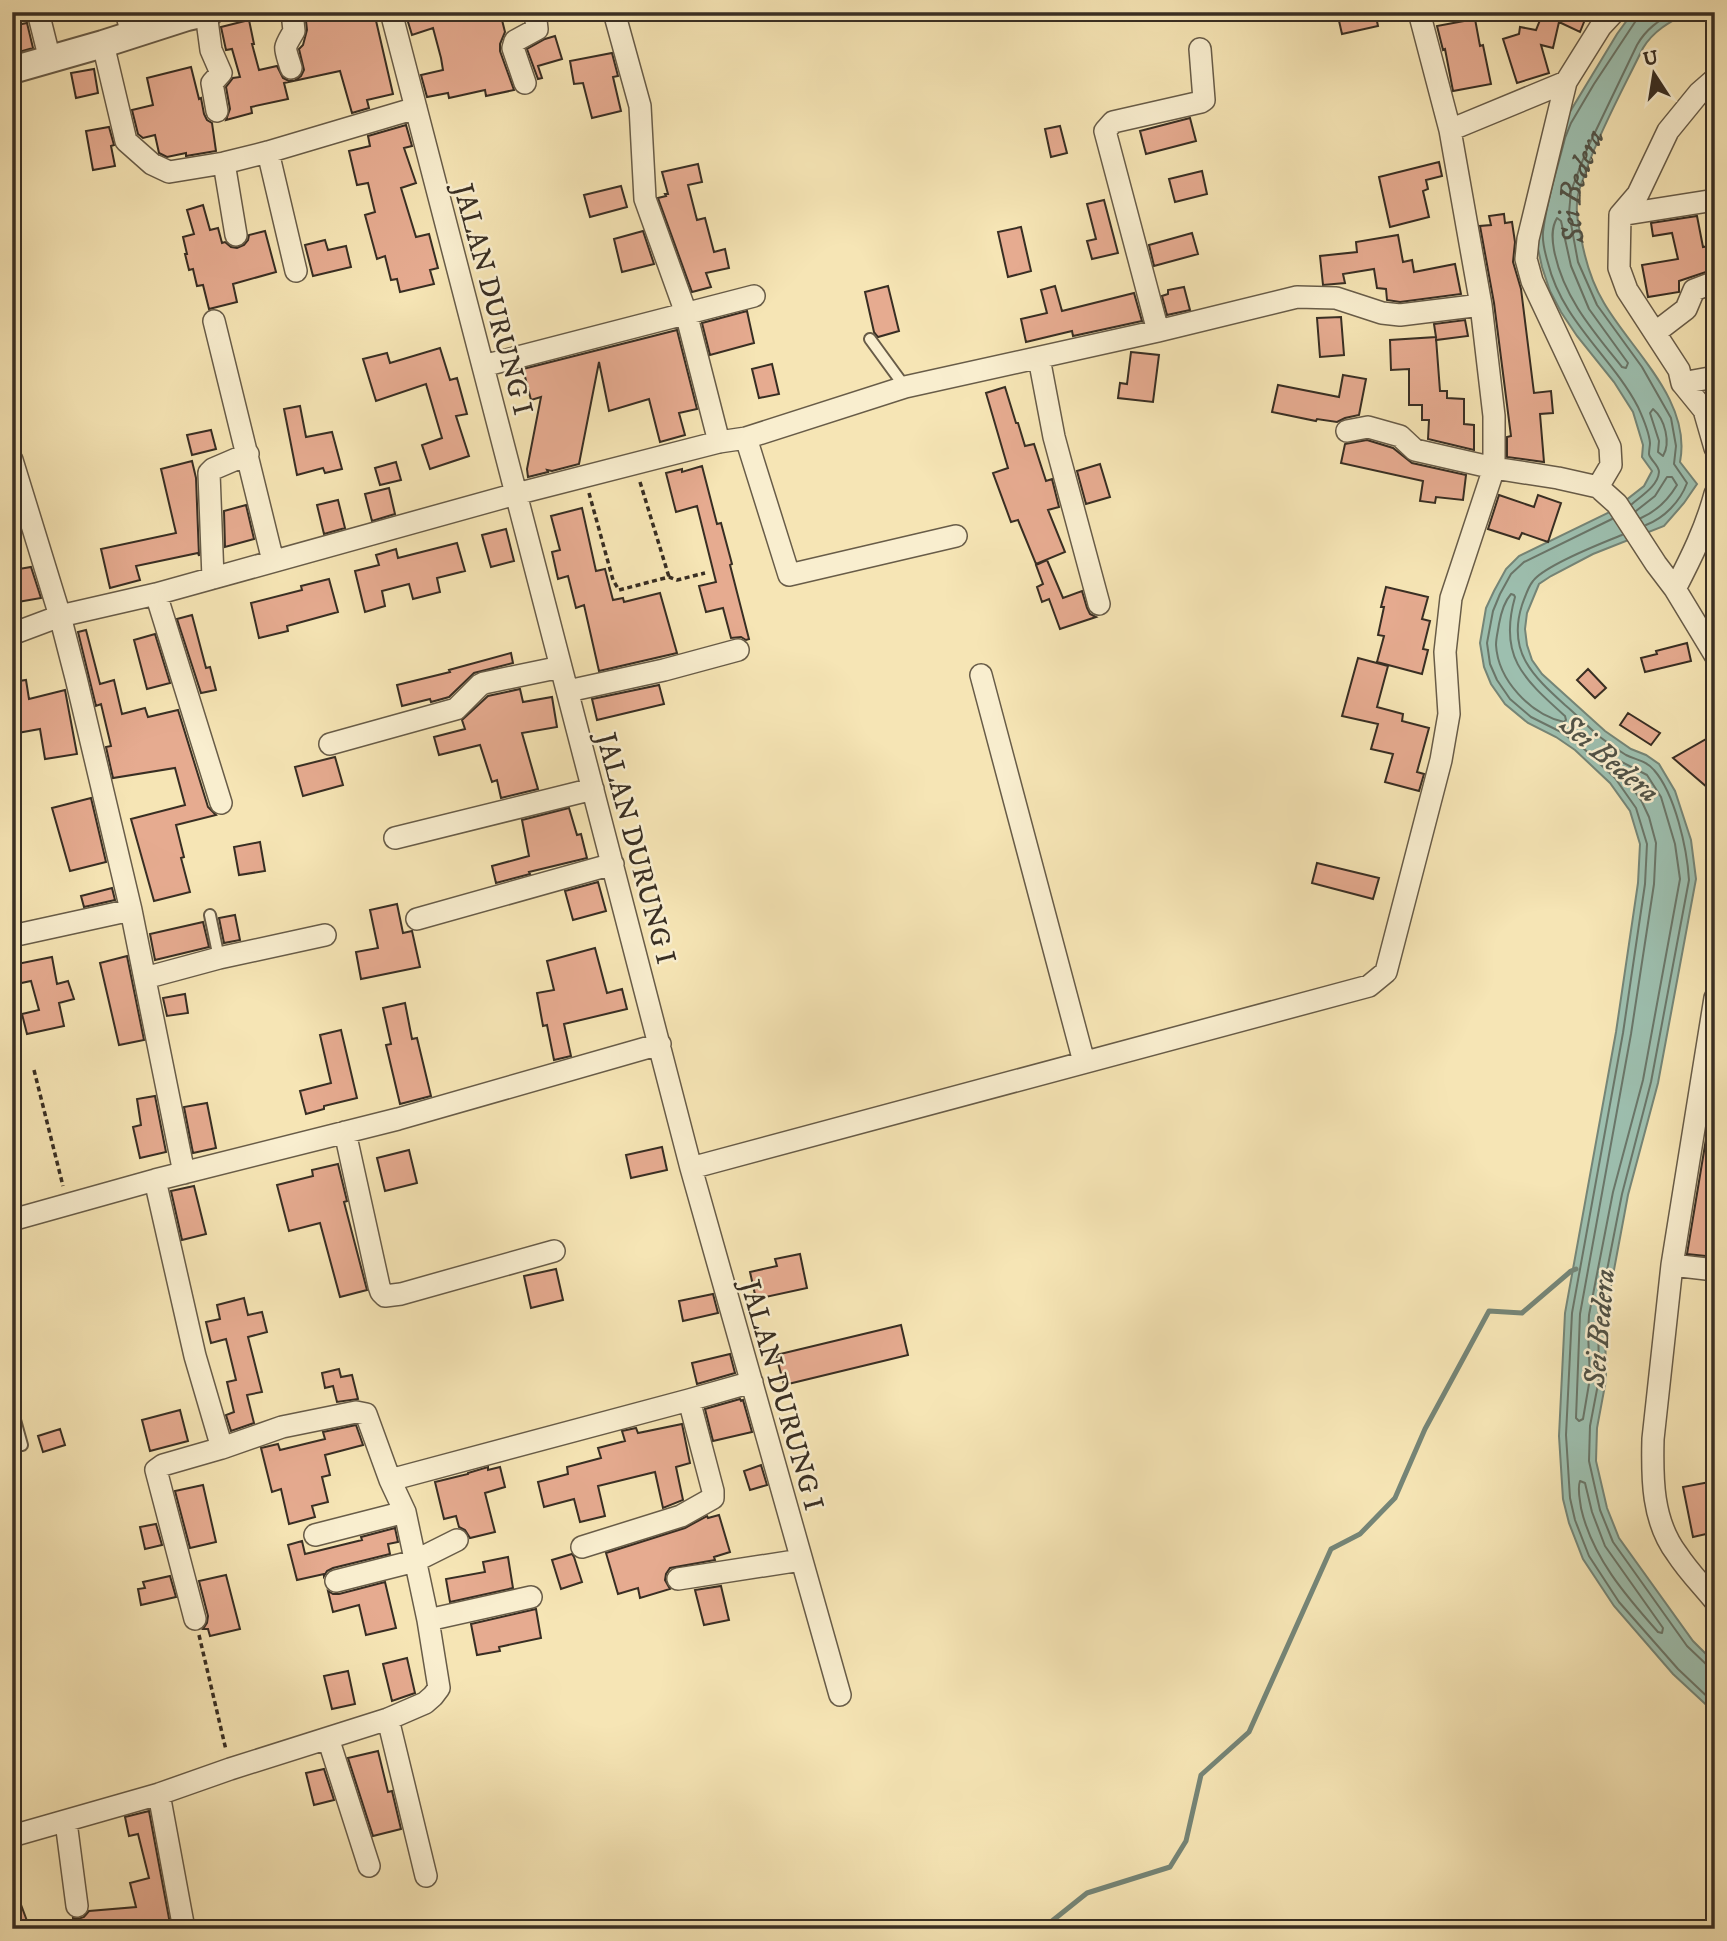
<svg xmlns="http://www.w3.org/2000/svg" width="1727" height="1941" font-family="'IM FELL DW Pica',serif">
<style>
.water{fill:#9dbfaf;stroke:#758577;stroke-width:2}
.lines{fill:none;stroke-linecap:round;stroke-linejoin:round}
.shore{stroke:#6a7669;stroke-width:2}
.stream{stroke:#758577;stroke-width:5}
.building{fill:#e6ab90;stroke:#382e23;stroke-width:2}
.service-casing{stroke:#685c48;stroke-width:14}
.minor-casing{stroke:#685c48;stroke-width:24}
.tertiary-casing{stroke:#685c48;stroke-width:30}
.path{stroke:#382e23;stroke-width:3.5;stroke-dasharray:5 3.5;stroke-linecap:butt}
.service{stroke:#f9eecf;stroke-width:10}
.minor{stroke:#f9eecf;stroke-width:21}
.tertiary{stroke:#f9eecf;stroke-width:26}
.labels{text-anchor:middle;stroke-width:5;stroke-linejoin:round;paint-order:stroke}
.street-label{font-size:28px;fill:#382e23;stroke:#f9eecf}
.water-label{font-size:30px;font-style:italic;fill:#515246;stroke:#f9eecf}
</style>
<rect width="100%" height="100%" fill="#f6e5b5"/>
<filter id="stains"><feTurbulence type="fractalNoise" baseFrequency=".00286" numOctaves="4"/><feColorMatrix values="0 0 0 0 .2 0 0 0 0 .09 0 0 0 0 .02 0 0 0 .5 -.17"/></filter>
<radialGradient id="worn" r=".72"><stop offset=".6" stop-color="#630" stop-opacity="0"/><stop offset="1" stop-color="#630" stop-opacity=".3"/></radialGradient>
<path class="water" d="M1633,12H1689C1670,22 1654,30 1643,48C1624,87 1603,125 1588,165C1585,175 1580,185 1578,195C1575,210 1578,223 1581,237C1585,260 1592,283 1604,303C1632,351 1692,401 1680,462L1697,484L1684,503L1664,526L1593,554L1551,576L1539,584L1527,613L1525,629L1527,645L1532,660L1542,674L1605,731L1631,749L1646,755L1659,764L1675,791L1691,840L1696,879L1658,1083L1628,1195L1605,1318L1606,1380L1597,1428L1596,1461L1607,1508L1619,1538L1693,1641L1715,1663V1713L1673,1674L1614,1606L1583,1559L1569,1523L1563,1499L1559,1436L1565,1313L1616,1032L1638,883L1640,844L1630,811L1610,783L1575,750L1556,737L1528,723L1505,704L1491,684L1484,667L1480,643L1486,608L1494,591L1506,569L1519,556L1612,511L1644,486L1652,471L1642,457L1643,445L1633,412L1614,382L1577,336L1561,312L1550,291L1542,267L1537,244L1565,120L1617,34Z"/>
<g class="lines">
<g class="shore">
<path d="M1557,218L1561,221L1571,266L1589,309L1628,363L1626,368L1622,367C1593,331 1563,297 1554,250C1552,239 1551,228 1557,218Z"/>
<path d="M1653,409C1665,419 1671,443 1663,456L1658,452L1659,441L1650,413Z"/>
<path d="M1632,504C1641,496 1658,486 1659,472C1659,465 1650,460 1649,454C1649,450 1650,446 1650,443C1649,431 1643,418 1638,407C1612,357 1562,321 1548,263C1545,253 1542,242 1543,232C1546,203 1558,166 1565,138L1571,123L1594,84L1637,19L1638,12"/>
<path d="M1636,511L1655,496L1667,477H1672L1677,485C1668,500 1657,511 1641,518"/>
<path d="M1612,519L1524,562L1511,574L1500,594L1493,611L1487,643L1490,664L1497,680L1510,699L1531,717L1559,731L1580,745L1615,778L1636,808L1647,844L1645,884L1623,1033L1572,1313L1566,1435L1570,1498L1575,1520L1589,1556L1619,1602L1678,1669L1715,1704"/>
<path id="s1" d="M1646,525C1664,518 1680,502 1687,483L1674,464L1676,446L1671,418L1642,367L1597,305L1578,262L1569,213L1571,191L1587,149L1637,45C1646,29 1658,21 1674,12"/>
<path d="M1622,535C1602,543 1545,565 1533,581C1528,587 1525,597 1522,605C1507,652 1533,676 1565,705C1577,715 1588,727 1600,737C1608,743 1618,750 1626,755C1636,760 1647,761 1654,770C1675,794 1687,848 1689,880L1651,1082L1622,1194L1598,1316L1599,1379L1590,1426L1589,1461L1600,1510L1613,1542L1687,1646L1708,1666L1715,1668"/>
<path d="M1511,594L1514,595L1515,597C1498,657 1524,679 1565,716L1566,720L1564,722C1530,714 1498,680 1496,645C1496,638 1498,631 1499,624C1501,613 1504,602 1511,594Z"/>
<path d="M1616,759L1647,775L1661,797L1675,844L1680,879L1643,1080L1613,1192L1589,1315L1588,1333L1590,1378L1583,1419L1579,1421L1576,1418L1580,1314L1631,1034L1654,884L1656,843L1649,817L1642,802L1622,773L1612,764V760Z"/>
<path d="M1580,1481L1585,1483L1592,1512L1605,1546L1663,1628L1662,1633L1658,1632C1626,1596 1592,1557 1581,1508C1580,1499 1577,1489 1580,1481Z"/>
</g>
<path class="stream" d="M1042,1929L1087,1893L1170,1867L1186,1841L1201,1775L1249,1732L1331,1549L1360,1534L1395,1498L1425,1429L1489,1311L1522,1313L1571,1271L1576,1269"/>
</g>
<path class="building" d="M305,12H374L393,94L367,100L369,108L352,113L340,71L284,83L288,99L251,107L252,113L226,120L230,109L226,87L233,78L240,77L232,49L226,50L221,27L249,20L254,44H252L259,70L277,66L283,78L289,81H294L301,76L304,70L299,49L303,45L307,30Z
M405,12H500L505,32L500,44V51L514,90L486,96L485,90L449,98L448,93L427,97L421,75L443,70L441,58L433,28L412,35Z
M1337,12H1375L1378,26L1342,34Z
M1536,12H1588L1580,32L1559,22L1553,48L1541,45L1549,73L1517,83L1503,39L1519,34L1520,27L1536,30L1542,15Z
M1475,19L1480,46L1483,45L1491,84L1453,91L1445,49L1443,50L1437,26Z
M27,23L33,48L12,54V26Z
M555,36L562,59L538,66L542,78L538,79L527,49L545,39Z
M612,53L618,76L613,77L621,111L592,118L583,83L574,84L570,61Z
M191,67L199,99L201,98L204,114L207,120L212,123L216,151L186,156V153L167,157L159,153L155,135L143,138L138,134L132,110L153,105L147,78Z
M94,69L98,93L76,98L71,73Z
M1190,118L1196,141L1146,154L1140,131Z
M406,125L412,146L404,148L416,183L401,188L416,237L429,234L438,268L430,270L434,284L400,292L397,279L391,280L385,256L377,259L365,215L375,212L368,183L357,185L349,151L370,146L368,136Z
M1060,126L1067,153L1051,157L1045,129Z
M109,127L114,145L111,146L115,166L93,170L86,131Z
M1439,162L1442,176L1426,180L1428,189L1423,191L1429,217L1390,227L1379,177Z
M698,164L702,182L688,185L697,220L705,218L714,252L725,249L729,268L706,273L711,287L692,292L658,198L666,196L665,194H668L662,172Z
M1202,171L1207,194L1175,202L1169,179Z
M621,186L627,207L590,217L584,195Z
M1104,200L1118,253L1092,259L1087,241L1096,239L1087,204Z
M203,205L210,230L218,228L222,243L225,242L231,247L237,248L244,245L248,240L249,235L265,231L276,272L233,284L237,302L209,309L203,285L197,286L193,269L189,270L185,254H187L183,237L194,234L187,210Z
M1504,214L1505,223L1512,222L1515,242L1513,262L1521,289L1534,393L1551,391L1553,413L1540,414L1544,462L1507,457V437L1511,436L1494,303L1480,226L1491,225L1489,216Z
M1697,216L1703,247L1715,245V269L1679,281V292L1648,297L1642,265L1678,259L1672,233L1653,236L1651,223Z
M1021,227L1031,271L1008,277L998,232Z
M643,231L654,264L622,272L614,239Z
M1192,233L1198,254L1154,266L1149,245Z
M1398,235L1403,262L1412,260L1414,272L1455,264L1461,294L1400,302L1387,300L1386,289L1377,288L1374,269L1343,274L1345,283L1323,285L1320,256L1357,252L1356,242Z
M325,240L328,250L346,246L351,267L313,276L305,245Z
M888,286L899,331L878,337L874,332L865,292Z
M1055,286L1062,311L1134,293L1142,321L1073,336L1072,331L1026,342L1021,319L1047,313L1041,290Z
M1184,287L1190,310L1167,315L1162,296L1168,294V290Z
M747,311L754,343L710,355L702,323Z
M1341,317L1344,355L1320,357L1317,318Z
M1465,320L1468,336L1436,340V338L1440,391H1447V398L1464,399V424L1474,425V450L1428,439L1429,420H1422V405H1409V369L1391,370L1390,340L1436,337L1434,324Z
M677,330L697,409L679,413L685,435L660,442L649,399L609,411L599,362L579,464L552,471L547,470L548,472L528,477L527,469L541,397L531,400L523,369Z
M440,348L450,380L457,378L467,414L456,416L469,456L430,469L422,445L442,438L426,384L376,401L363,359L387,353L390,363Z
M1131,352L1159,355L1153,402L1118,398L1120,383L1127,384Z
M772,364L779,394L759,398L752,369Z
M1343,375L1366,379L1359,415L1345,418L1337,422L1317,419L1316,421L1272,412L1278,385L1339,397Z
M1005,387L1016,423H1018L1025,446L1034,444L1046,481L1052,479L1059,507L1048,510L1065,552L1036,564L1018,520L1011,522L993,473L1008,468L986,393Z
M300,406L306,437L332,432L342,469L325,473L323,468L297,475L284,409Z
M211,430L216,449L192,455L187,435Z
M1367,440L1393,448L1412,463L1466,475L1463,500L1436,497L1435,503L1420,501L1423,481L1341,463L1345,444Z
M192,461L196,478L199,556L198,553L136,566L140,580L110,588L101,549L176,533L161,469Z
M396,462L401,480L380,485L375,468Z
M1100,464L1110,497L1086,504L1077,471Z
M702,466L717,524L721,523L732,564L730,565L749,639L746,640L741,637L731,638L723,608L706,612L699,586L716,582L697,506L676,512L666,473L682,469V472Z
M389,488L395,514L372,521L365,494Z
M1499,495L1534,507L1538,495L1561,503L1548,542L1522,533L1519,539L1488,529Z
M338,500L345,528L324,534L317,505Z
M246,505L254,539L225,547L224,511Z
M582,508L596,571L605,569L613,600L623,598L624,602L660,593L677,653L599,671L584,605L576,608L568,576L558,579L552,552L560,550L551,516Z
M506,529L514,561L491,567L482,535Z
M457,543L465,571L437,578L440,592L413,599L409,584L382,591L385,606L365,612L355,571L379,565L376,555L396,549L398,558Z
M1047,560L1063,598L1082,591L1087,608L1090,614L1096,617L1060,629L1049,599L1042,602L1037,587L1043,584L1036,565Z
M31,567L41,598L12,603V574L20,573L19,569Z
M329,579L338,612L287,626L288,631L259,638L251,603L302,590L301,586Z
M1386,587L1428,597L1422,619L1430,621L1423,649L1428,650L1422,674L1377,662L1384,636L1378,635L1384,607H1381Z
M192,615L206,668L210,667L216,690L201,693L177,619Z
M86,630L100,684L114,680L122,714L145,708L148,717L178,710L208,807L216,815L176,825L184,857L181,858L190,892L154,901L131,819L185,805L175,768L113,778L106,747L111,746L101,704L96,706L78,632Z
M155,634L170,683L147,689L134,640Z
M1687,643L1691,661L1645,672L1641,658L1657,654L1656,651Z
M511,653L513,663L474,673L449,697L431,702L430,699L402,706L397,685L450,672L449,670Z
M1358,658L1388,666L1377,707L1403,714L1402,721L1429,728L1417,772L1424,774L1419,791L1385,782L1393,754L1371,749L1378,724L1342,716Z
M1588,669L1606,688L1595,698L1577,680Z
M26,680L29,699L65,690L77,754L45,759L40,729L12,734V682Z
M659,685L664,704L597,720L592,699Z
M520,689L523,702L552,697L557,727L522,733L538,789L501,798L497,780L492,782L480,745L439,755L434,737L465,729L462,720L488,696Z
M1628,713L1660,733L1651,745L1620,725Z
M1715,734V794L1673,758Z
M335,757L343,785L303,796L295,767Z
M91,798L106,862L70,871L52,808Z
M569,808L577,835L581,834L587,858L529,872L530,874L496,883L492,866L529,856L522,820Z
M260,842L265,871L239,875L234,847Z
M1317,863L1379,878L1373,899L1312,883Z
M598,882L606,911L573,920L565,891Z
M112,888L115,900L84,907L81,896Z
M397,904L403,933L412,931L420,967L361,979L356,952L378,948L370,910Z
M235,915L240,940L224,943L219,918Z
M203,922L209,947L155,960L150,934Z
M595,948L607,993L622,989L627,1009L564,1024L571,1056L554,1060L547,1025L543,1026L537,993L554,990L547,961Z
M127,956L144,1040L119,1045L100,963Z
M52,957L57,984L68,981L74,999L59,1003L64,1026L27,1034L22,1014L39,1010L31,981L12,985V965Z
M185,994L188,1013L167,1016L163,998Z
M405,1003L412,1039L417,1038L431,1096L400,1104L386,1045L391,1044L383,1008Z
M341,1030L357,1098L324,1106V1109L306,1114L300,1091L331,1083L320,1035Z
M155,1096L166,1152L140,1158L133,1127L141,1125L137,1099Z
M207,1103L216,1148L193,1153L184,1107Z
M1708,1127L1715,1128V1257L1687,1254Z
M662,1147L667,1170L631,1178L626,1155Z
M409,1150L417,1183L385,1191L377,1158Z
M338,1164L347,1201L344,1202L367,1290L340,1297L320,1223L289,1231L277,1185L313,1176L312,1170Z
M194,1186L206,1234L182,1240L171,1191Z
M800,1254L807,1288L756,1299L750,1272L777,1266L775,1259Z
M556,1269L563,1300L531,1308L524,1276Z
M713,1294L718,1313L683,1321L679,1301Z
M244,1298L248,1315L262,1312L267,1332L248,1337L262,1392L247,1395L254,1423L231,1431L226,1415L234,1412L227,1382L236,1380L226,1339L211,1343L206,1322L220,1319L217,1305Z
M901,1325L908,1355L784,1385L776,1355Z
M730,1354L735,1373L697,1384L692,1363Z
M339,1369L341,1377L352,1375L358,1399L337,1402L333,1386L325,1388L322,1373Z
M740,1399L741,1401L743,1400L752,1432L713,1441L705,1409Z
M180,1410L188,1441L150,1451L142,1420Z
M682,1424L690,1463L676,1467L683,1500L663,1508L655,1472L598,1486L605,1516L580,1522L574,1499L544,1507L538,1482L568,1474L567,1467L601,1458L598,1448L625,1441L622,1431L636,1428L638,1433Z
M356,1425L363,1445L325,1455L330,1475L322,1477L328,1502L312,1506L315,1517L289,1524L281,1489L272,1492L261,1448L278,1444L280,1450L325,1439L323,1432Z
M60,1429L65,1445L43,1452L38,1436Z
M761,1465L767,1485L750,1490L744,1471Z
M488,1467V1470L500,1467L505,1487L485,1493L495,1532L470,1538L465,1530L459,1527L456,1516L444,1519L435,1482L468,1474V1473Z
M1715,1481V1532L1693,1537L1683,1487Z
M203,1485L216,1542L190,1548L175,1491Z
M719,1515L730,1552L714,1557L715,1560L670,1568L666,1574L665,1580L670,1589L640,1598L638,1588L618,1594L606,1553L685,1528L707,1516L708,1518Z
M156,1524L162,1545L145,1549L140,1527Z
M395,1528L398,1542L388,1544L390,1554L333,1568L327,1571L324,1576V1574L297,1580L288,1545L302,1541L305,1554L362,1540L361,1537Z
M572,1554L574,1557L582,1582L561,1589L552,1560Z
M508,1557L513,1588L450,1602L446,1579L485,1572L483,1562Z
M226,1575L240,1629L210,1636L208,1629H203L207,1623L208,1616L199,1581Z
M170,1576L176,1597L141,1605L138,1589L145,1588L143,1582Z
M385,1582L396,1628L366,1635L359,1605L333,1612L328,1591L333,1594H339Z
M721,1586L729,1620L704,1625L695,1590Z
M536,1609L541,1638L499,1647L500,1651L477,1655L471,1624Z
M407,1658L415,1693L392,1701L383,1664Z
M348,1671L355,1704L332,1709L324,1676Z
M378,1751L388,1792L392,1791L401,1829L373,1836L348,1758Z
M324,1769L334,1800L314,1805L306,1773Z
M149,1811L171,1929H150L148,1920L95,1926V1929H74L73,1918L78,1919L84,1917L89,1911L136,1907L130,1883L149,1878L138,1834L129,1836L125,1817Z
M12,1886H14L30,1929H12Z"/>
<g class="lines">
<g class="service-casing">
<path id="service" d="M870,339L905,387
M210,915L219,958
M12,1409L22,1445"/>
</g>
<g class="minor-casing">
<path id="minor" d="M38,12L50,60
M126,12L132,34
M391,12L691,1168L840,1695
M614,12L640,106L645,199L686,313L719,442
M1419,12L1450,130L1481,305
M206,13L211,50L221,73L212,83L217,111
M103,44L126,141L152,164L169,172L224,163L268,152L416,108
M291,68C284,45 283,50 294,31L292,12
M1715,79L1699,93L1668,131L1638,194L1620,215L1619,268L1627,290L1679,370L1682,383L1704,410L1715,448
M525,83L513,48L515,41L537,29L535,12
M1450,130L1566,82
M268,152L296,271
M224,163L236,235
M1620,215L1715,200
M214,321L273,561
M1158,331L1105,131L1113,122L1201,102L1204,100L1200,49
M1656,332L1686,309L1694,290L1715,282
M1039,358L1054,437L1099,604
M483,366L754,296
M1682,383L1715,377
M1347,431L1368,427L1400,436L1415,450L1494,468L1558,478L1598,487L1617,504L1656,564L1675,589L1715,655
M746,438L789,575L956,536
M12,460L60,616L76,678L131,910L184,1173
M1598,487L1611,465L1610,447L1532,281L1526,259L1528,239L1566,82L1601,26L1614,12
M213,578L209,473L213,469L248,454
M1675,589C1691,558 1706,528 1715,494
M156,594L221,803
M12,634L60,616L156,594L516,494L719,442L746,438L905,387L1158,331L1297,297L1336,298L1382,313L1400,315L1481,305L1494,416V468L1451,598L1445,652L1449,714L1441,760L1386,972L1369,986L691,1168
M981,675L1084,1062
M568,691L664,670L738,650
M330,744L456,709L480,685L484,683L561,667
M395,838L593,789
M417,919L613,864
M12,936L131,910
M145,978L219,958L325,935
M1715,998L1672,1265L1653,1439C1652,1478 1652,1521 1677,1554C1688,1571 1702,1585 1715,1601
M345,1132L379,1286L381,1292L385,1296L401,1294L554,1251
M12,1220L155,1180L398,1119L660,1044
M1672,1265L1715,1270
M390,1480L689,1400L752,1382
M315,1535L405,1512
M582,1547L681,1516L713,1498V1491L689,1400
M678,1579L801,1560
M336,1581L415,1561L457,1540
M195,1619L156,1470L163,1465L222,1448
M428,1620L531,1597
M388,1719L426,1876
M328,1738L369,1866
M159,1794L184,1929
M66,1822L77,1906
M12,1836L159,1794L230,1769L388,1719L425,1703L433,1696L439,1688L428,1620L405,1512L390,1480L366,1414L356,1412L282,1427L222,1448L195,1356L155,1180"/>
</g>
<g class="tertiary-casing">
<path id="tertiary" d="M12,70L103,44L187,17L210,12"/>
</g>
<path class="path" d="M640,482L669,577
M589,493L613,580L619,590L669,577L677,580L705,573
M34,1070L63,1186
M199,1635L226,1750"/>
<use href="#service" class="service"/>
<use href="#minor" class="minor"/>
<use href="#tertiary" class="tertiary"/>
</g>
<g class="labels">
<g class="street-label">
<text transform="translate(494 299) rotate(75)" y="10">JALAN DURUNG I</text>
<text transform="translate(637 848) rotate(75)" y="10">JALAN DURUNG I</text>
<text transform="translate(783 1395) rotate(74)" y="10">JALAN DURUNG I</text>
</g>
<g class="water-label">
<text dy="10" stroke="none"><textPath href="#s1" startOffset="390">Sei Bedera</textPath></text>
<text transform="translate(1610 758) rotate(40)" y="10">Sei Bedera</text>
<text transform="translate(1599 1328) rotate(-85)" y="10">Sei Bedera</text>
</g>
</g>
<rect width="1727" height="1941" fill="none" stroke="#f6e5b5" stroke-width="42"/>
<rect x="14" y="14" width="1699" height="1913" fill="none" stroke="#382e23" stroke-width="3.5"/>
<rect x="21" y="21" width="1685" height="1899" fill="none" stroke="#382e23" stroke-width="2"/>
<g transform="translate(1654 74) rotate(348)" stroke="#f9eecf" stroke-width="5" paint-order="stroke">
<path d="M0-5L12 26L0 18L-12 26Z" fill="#382e23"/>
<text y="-10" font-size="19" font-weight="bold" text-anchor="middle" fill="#382e23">U</text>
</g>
<rect width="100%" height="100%" filter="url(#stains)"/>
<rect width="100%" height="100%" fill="url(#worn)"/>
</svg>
